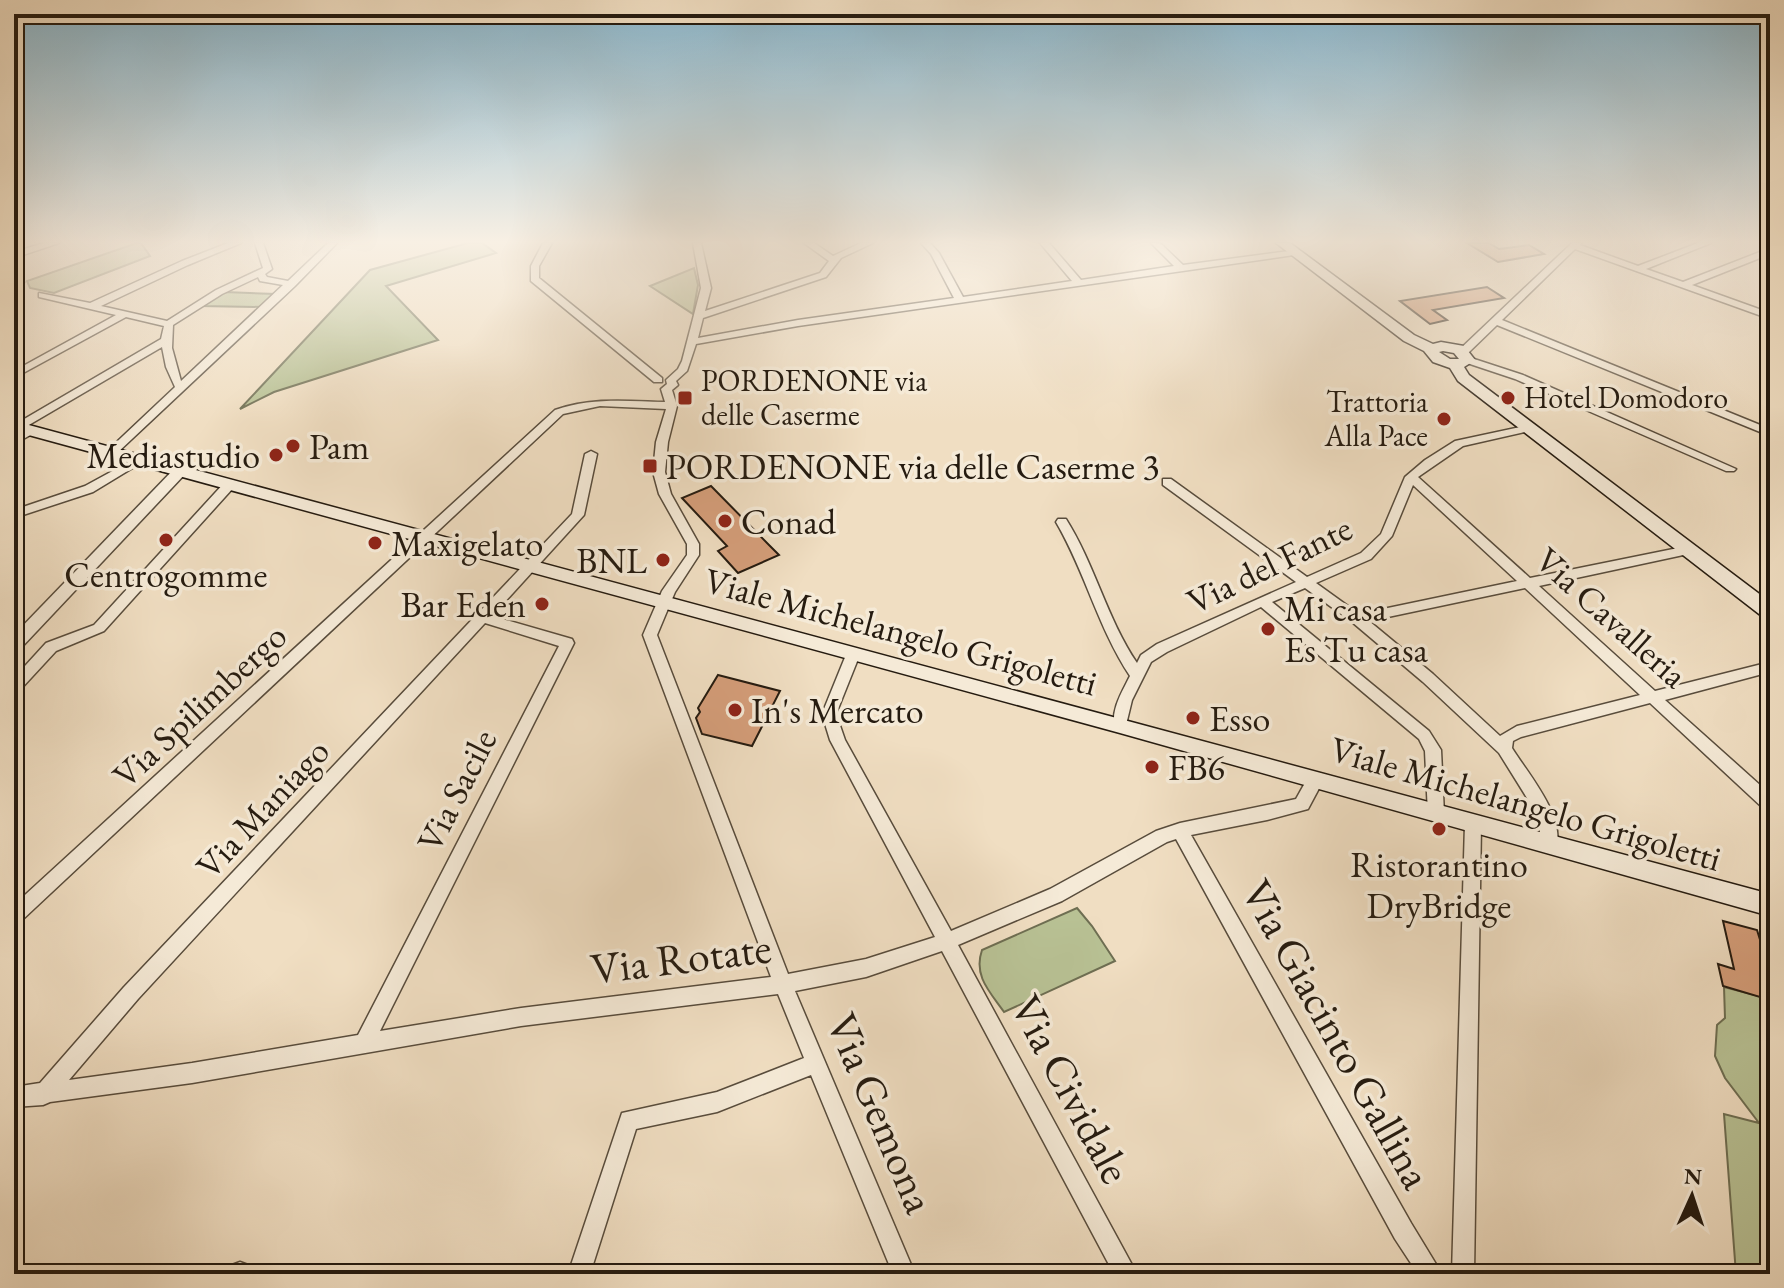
<svg xmlns="http://www.w3.org/2000/svg" width="1784" height="1288" font-family="'EB Garamond',serif">
<style>
.green{fill:#b8c194;stroke:#6e6e52;stroke-width:2}
.building{fill:#d59e7a;stroke:#251b10;stroke-width:2}
.lines{fill:none;stroke-linecap:round;stroke-linejoin:round}
.minor-casing{stroke:#584c3c;stroke-width:3}
.tertiary-casing{stroke:#584c3c;stroke-width:3}
.secondary-casing{stroke:#251b10;stroke-width:3}
.minor{fill:#f5ead7;fill-rule:evenodd}
.tertiary{fill:#f5ead7;fill-rule:evenodd}
.secondary{fill:#f5ead7;fill-rule:evenodd}
.poi-dot{fill:#8f2418;stroke:#f5ead7;stroke-width:3}
.labels{text-anchor:middle;stroke-width:7;stroke-linejoin:round;paint-order:stroke}
.far-poi-label{font-size:30px;fill:#251b10;stroke:#f5ead7;text-anchor:start}
.poi-label{font-size:36px;fill:#251b10;stroke:#f5ead7;text-anchor:start}
.street-label{font-size:36px;fill:#251b10;stroke:#f5ead7}
.near-street-label{font-size:44px;fill:#251b10;stroke:#f5ead7}
</style>
<rect width="100%" height="100%" fill="#f0dec2"/>
<filter id="stains"><feTurbulence type="fractalNoise" baseFrequency=".0025" numOctaves="4"/><feColorMatrix values="0 0 0 0 .2 0 0 0 0 .09 0 0 0 0 .02 0 0 0 .5 -.17"/></filter>
<radialGradient id="worn" r=".72"><stop offset=".6" stop-color="#630" stop-opacity="0"/><stop offset="1" stop-color="#630" stop-opacity=".3"/></radialGradient>
<path class="green" d="M137,243H141L150,256L54,293L30,288L27,281Z
M468,243H482L496,253L386,286L438,340L274,392L240,409L370,270Z
M694,268L698,285L693,314L650,286Z
M225,292L275,294L262,307L202,306Z
M1077,908L1092,926L1115,961L1004,1012C990,992 973,976 982,950Z
M1724,987L1770,999V1274H1736L1724,1114L1759,1123L1725,1078L1715,1056L1717,1025L1725,1018Z"/>
<path class="building" d="M1467,243H1489L1499,249L1529,245L1544,254L1498,262Z
M1487,287L1504,298L1433,310L1447,320L1430,324L1400,301Z
M711,486L769,545L779,555L738,573L718,551L727,546L682,498Z
M718,675L780,691L752,746L702,734L696,718L700,712L698,708Z
M1723,921L1757,930L1770,972V1000L1723,986L1718,964L1734,969Z"/>
<g class="lines">
<g class="minor-casing">
<path id="minor" d="M44,243H59L14,258V252Z
M228,243H241L188,265L101,306L167,321L216,290L263,268L255,243H263L272,269L265,274L267,277L288,281L328,243H337L295,286L116,454H108L106,452L175,387L166,367L162,347L22,429H14V425L161,339L164,326L126,317L14,378V371L116,315L39,297V293L90,303L182,261ZM258,277L260,281L283,285L181,381L172,348L173,325L222,294Z
M543,243H552L539,266V278L662,378V382H654L531,281V266Z
M693,243H701L711,288L705,311L820,273L829,261L804,243H814L833,256L861,243H873L841,258L826,277L703,318L698,338L798,320L954,298L931,254L921,243H930L939,253L963,297L1072,281L1040,243H1049L1081,280L1174,266L1151,243H1160L1183,265L1297,250V254L1294,255L798,326L696,344L687,371L676,381L678,385L672,390L677,406L668,442L665,472L671,494L699,544V555L675,592L657,635L788,974L866,959L935,937L830,740L822,714L848,650H858L860,654L836,714L845,740L951,931L1050,889L1156,831L1180,823L1296,799L1310,774L1316,773L1322,774L1324,779L1308,809L1267,820L1191,835L1411,1223L1442,1274H1418L1395,1239L1176,839L1167,842L1062,901L958,945L1137,1274H1114L942,951L866,977L795,991L915,1274H893L811,1075L717,1112L636,1129L590,1274H568L622,1113L717,1092L804,1058L778,994L521,1026L192,1083L50,1102L43,1105L14,1107V1087L40,1083L124,987L572,514L585,454L591,451L597,454L584,515L492,616L572,639L574,643L380,1031L521,1008L771,977L643,635L662,591L687,555V544L659,494L653,472L656,442L666,409L600,406L563,414L20,922L14,924V905L555,410C592,397 627,401 665,402L661,389L667,384L666,380L678,369L682,361L701,288ZM485,623L559,646L358,1035L192,1063L69,1080L138,999Z
M1572,243H1581L1580,245L1638,266L1698,243H1711L1646,269L1683,282L1770,248V254L1692,285L1770,313V319L1575,249L1502,320L1770,429V436L1497,325L1467,354H1459V350Z
M14,272L24,282L18,292L15,293Z
M1468,357L1523,375L1736,469L1734,471H1726L1515,379L1464,362V358Z
M1530,425L1536,428L1534,430L1463,446L1418,477L1530,578L1688,546L1692,547L1694,550L1692,553L1688,554L1539,586L1655,691L1770,662V672L1665,700L1770,794V811L1764,809L1650,703L1521,737L1513,741L1512,748C1528,774 1568,819 1555,851L1549,853L1543,851L1537,814L1499,753L1423,682L1352,622L1305,588L1272,602L1429,731L1441,750L1444,814L1442,819L1436,821L1430,819L1428,814L1425,751L1419,739L1261,607L1167,652L1151,662L1132,700L1125,729H1115C1110,711 1122,692 1130,676C1098,628 1085,571 1056,522L1058,519H1066C1095,565 1107,619 1137,663L1141,655L1157,644L1296,582L1163,485V479H1171L1307,577L1361,553L1381,534L1405,477L1425,460L1455,441ZM1413,485L1517,581L1359,614L1316,583L1371,559L1392,536ZM1525,588L1640,695L1517,726L1500,736L1433,674L1369,621Z
M32,427L36,428V432L14,444V436Z
M140,456L146,459L144,461L93,492L14,518V510L85,486Z
M230,480L234,481V487L104,631L56,651L19,691L14,692V678L46,643L94,625L226,481Z
M1473,817L1479,819L1481,824L1474,1274H1452L1465,824L1467,819Z
M240,1262L248,1265L251,1274H229L232,1265Z"/>
</g>
<g class="tertiary-casing">
<path id="tertiary" d="M181,466L188,470L186,473L20,649L14,651V635L176,467Z"/>
</g>
<g class="secondary-casing">
<path id="secondary" d="M1276,243H1290L1414,335L1433,344L1441,342L1464,346L1475,360L1464,367L1469,375L1770,602V619L1763,617L1458,381L1450,368L1433,362L1424,351L1404,341ZM1443,351L1454,353L1459,359H1450L1439,352Z
M14,421L1770,894V916L1120,733L14,431Z"/>
</g>
<use href="#minor" class="minor"/>
<use href="#tertiary" class="tertiary"/>
<use href="#secondary" class="secondary"/>
</g>
<linearGradient id="sky" x2="0" y2="1"><stop stop-color="#89b8d0"/><stop offset="0.57" stop-color="#f8f0e4"/><stop offset="1" stop-color="#f8f0e4" stop-opacity="0"/></linearGradient>
<rect width="1784" height="424" fill="url(#sky)"/>
<g class="poi-dot">
<rect x="677" y="390" width="16" height="16" rx="4"/>
<circle cx="1508" cy="398" r="8"/>
<circle cx="1444" cy="419" r="8"/>
<circle cx="293" cy="446" r="8"/>
<circle cx="276" cy="455" r="8"/>
<rect x="642" y="458" width="16" height="16" rx="4"/>
<circle cx="725" cy="521" r="8"/>
<circle cx="166" cy="540" r="8"/>
<circle cx="375" cy="543" r="8"/>
<circle cx="663" cy="560" r="8"/>
<circle cx="542" cy="604" r="8"/>
<circle cx="1268" cy="629" r="8"/>
<circle cx="735" cy="710" r="8"/>
<circle cx="1193" cy="718" r="8"/>
<circle cx="1152" cy="767" r="8"/>
<circle cx="1439" cy="829" r="8"/>
</g>
<g class="labels">
<g class="far-poi-label">
<text x="701" y="391">PORDENONE via<tspan x="701" dy="34">delle Caserme</tspan></text>
<text x="1524" y="408">Hotel Domodoro</text>
<text x="1428" y="412" text-anchor="end">Trattoria<tspan x="1428" dy="34">Alla Pace</tspan></text>
</g>
<g class="poi-label">
<text x="309" y="459">Pam</text>
<text x="260" y="468" text-anchor="end">Mediastudio</text>
<text x="666" y="479">PORDENONE via delle Caserme 3</text>
<text x="741" y="534">Conad</text>
<text x="391" y="556">Maxigelato</text>
<text x="647" y="573" text-anchor="end">BNL</text>
<text x="166" y="587" text-anchor="middle">Centrogomme</text>
<text x="526" y="617" text-anchor="end">Bar Eden</text>
<text x="1284" y="621">Mi casa<tspan x="1284" dy="41">Es Tu casa</tspan></text>
<text x="751" y="723">In's Mercato</text>
<text x="1209" y="731">Esso</text>
<text x="1168" y="780">FB6</text>
<text x="1439" y="877" text-anchor="middle">Ristorantino<tspan x="1439" dy="41">DryBridge</tspan></text>
</g>
<g class="street-label">
<text transform="translate(1269 564) rotate(-26)" y="13">Via del Fante</text>
<text transform="translate(1612 617) rotate(42)" y="13">Via Cavalleria</text>
<text transform="translate(901 631) rotate(15)" y="13">Viale Michelangelo Grigoletti</text>
<text transform="translate(199 705) rotate(-43)" y="13">Via Spilimbergo</text>
<text transform="translate(456 790) rotate(-63)" y="13">Via Sacile</text>
<text transform="translate(1526 803) rotate(16)" y="13">Viale Michelangelo Grigoletti</text>
<text transform="translate(262 808) rotate(-47)" y="13">Via Maniago</text>
</g>
<g class="near-street-label">
<text transform="translate(681 958) rotate(-7)" y="15">Via Rotate</text>
<text transform="translate(1337 1034) rotate(61)" y="15">Via Giacinto Gallina</text>
<text transform="translate(1071 1089) rotate(62)" y="15">Via Cividale</text>
<text transform="translate(881 1113) rotate(67)" y="15">Via Gemona</text>
</g>
</g>
<rect width="1784" height="1288" fill="none" stroke="#f0dec2" stroke-width="48"/>
<rect x="16" y="16" width="1752" height="1256" fill="none" stroke="#251b10" stroke-width="4"/>
<rect x="24" y="24" width="1736" height="1240" fill="none" stroke="#251b10" stroke-width="2"/>
<g transform="translate(1692 1196) rotate(3)" stroke="#f5ead7" stroke-width="6" paint-order="stroke">
<path d="M0-6L14 30L0 20L-14 30Z" fill="#251b10"/>
<text y="-12" font-size="22" font-weight="bold" text-anchor="middle" fill="#251b10">N</text>
</g>
<rect width="100%" height="100%" filter="url(#stains)"/>
<rect width="100%" height="100%" fill="url(#worn)"/>
</svg>
